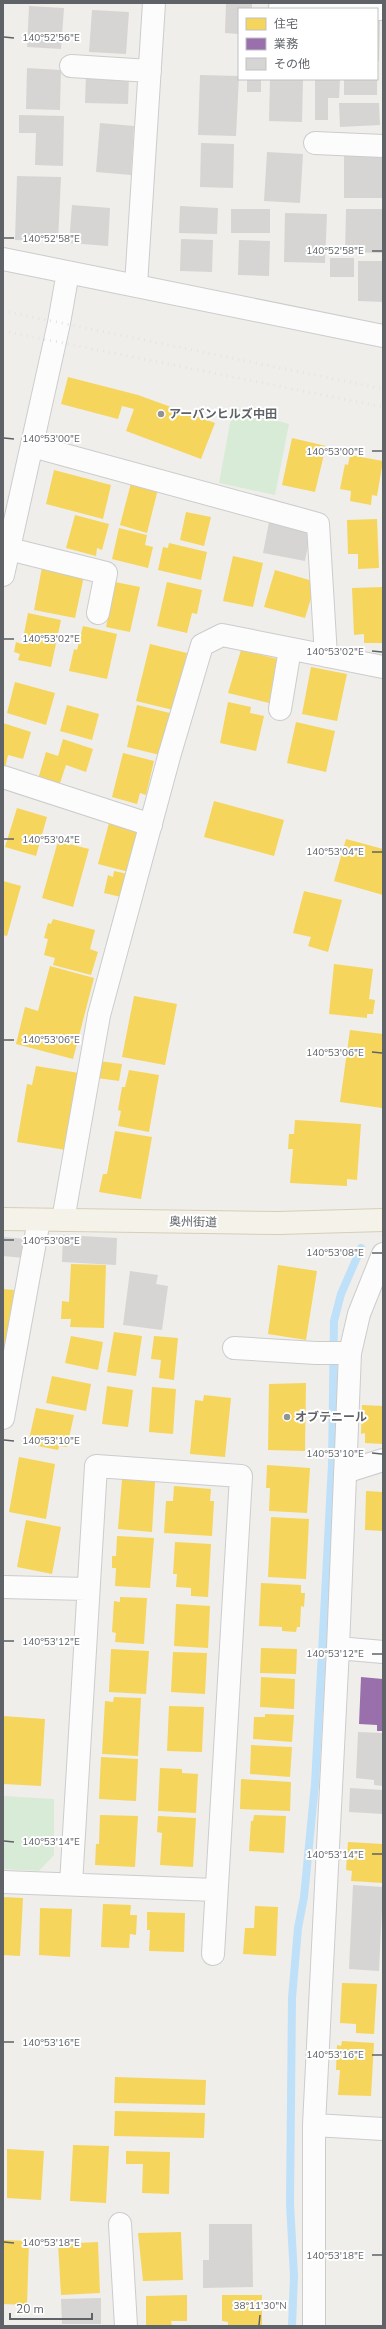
<svg xmlns="http://www.w3.org/2000/svg" width="386" height="2329" font-family="'Nunito Sans','Noto Sans JP',sans-serif">
<style>
.green{fill:#d8ebd6}
.homes{fill:#f6d55c}
.offices{fill:#9970ab}
.lines{fill:none;stroke-linecap:round;stroke-linejoin:round}
.stream{stroke:#bfe0f9;stroke-width:8}
.building{fill:#d6d5d3}
.minor-casing{stroke:#cbcccc;stroke-width:24}
.major-casing{stroke:#d7ceb8;stroke-width:24}
.minor{stroke:#fdfcfc;stroke-width:22}
.major{stroke:#f4f2e9;stroke-width:22}
.rail{stroke:#e4e4e4;stroke-width:3;stroke-dasharray:1 5;stroke-linecap:butt}
.ticks{fill:none;stroke:#5f6368;stroke-width:1.5}
.poi-dot{fill:#919496;stroke:#fff;stroke-width:1.5}
.labels{text-anchor:middle;stroke-width:4;stroke-linejoin:round;paint-order:stroke}
.poi-label{font-size:12px;font-weight:bold;fill:#5f6368;stroke:#fff;text-anchor:start}
.street-label{font-size:12px;fill:#5f6368;stroke:#fff}
.ticks-label{font-size:10px;text-anchor:middle;fill:#5f6368;stroke:#fff;stroke-width:4;stroke-linejoin:round;paint-order:stroke}
</style>
<rect width="100%" height="100%" fill="#efeeea"/>
<path class="green" d="M233,407L289,424L275,495L219,483Z
M3,1796L54,1799V1855L39,1871L3,1869Z"/>
<path class="homes" d="M68,377L138,395L215,423L201,459L126,431L134,409L122,406L118,419L61,404Z
M292,438L326,446L315,492L282,485Z
M350,455L383,461L377,496L372,495L371,505L350,501L351,491L340,489L345,464L348,465Z
M54,470L111,485L103,519L46,504Z
M131,483L158,489L147,533L120,525Z
M186,512L211,517L204,546L180,540Z
M75,515L109,524L102,550L97,548L96,556L66,548Z
M377,519L379,568L358,569V554H348L347,520Z
M119,528L147,535L145,545L153,547L148,568L112,559Z
M169,543L207,552L201,580L158,570L163,547L168,548Z
M233,556L263,563L253,607L223,601Z
M42,567L84,576L75,618L34,610Z
M275,570L316,582L305,618L264,607Z
M115,582L140,587L130,632L106,627Z
M167,582L202,590L197,614L192,613L187,633L157,626Z
M383,587V643H364V634L354,635L352,588Z
M28,613L61,620L51,667L18,660L20,654L14,652L16,642L22,644Z
M83,626L117,634L107,679L69,671L74,649L77,650Z
M150,644L187,653L173,710L136,701Z
M241,650L278,659L269,703L228,693Z
M311,667L347,674L337,721L302,714Z
M15,682L55,693L46,725L7,713Z
M228,702L251,707L250,713L264,716L256,751L220,743Z
M67,705L99,714L92,740L60,731Z
M137,705L170,713L160,755L127,747Z
M296,722L335,731L326,772L287,763Z
M3,723L31,732L23,759L8,755L5,768L3,767Z
M63,739L93,749L86,772L66,765L59,786L38,779L46,752L58,756Z
M123,753L154,761L146,795L140,793L137,804L112,797Z
M214,801L284,820L274,856L204,837Z
M17,808L47,817L36,856L5,847Z
M109,823L140,831L129,872L98,864Z
M346,839L383,849V895L334,881Z
M58,841L89,849L73,907L42,898Z
M114,871L128,874L121,897L104,893L108,875L113,877Z
M3,881L21,886L7,936L3,935Z
M304,891L342,900L328,952L308,946L311,937L293,933Z
M53,919L95,930L90,949L98,952L91,975L53,965L55,958L44,955L48,939L44,938L48,923L51,924Z
M334,964L373,969L369,999L375,1000L373,1014H367V1018L329,1014Z
M50,966L94,978L73,1059L16,1044L25,1007L38,1011Z
M134,996L177,1004L165,1065L122,1057Z
M350,1030L383,1034L382,1108L340,1102Z
M99,1061L122,1064L119,1081L97,1078Z
M36,1066L79,1073L66,1150L17,1142L27,1084L32,1085Z
M129,1070L159,1075L149,1132L118,1126L121,1111L118,1110L122,1087H125Z
M295,1120L361,1124L357,1180L347,1179V1186L290,1183L293,1149H288L289,1134H294Z
M115,1131L152,1137L141,1199L99,1192L103,1174H107Z
M71,1264L106,1265L104,1328L70,1327L71,1319H61L62,1301L69,1302Z
M278,1265L317,1271L306,1340L268,1334Z
M3,1289L14,1290L6,1348H3Z
M114,1332L142,1336L136,1376L107,1372Z
M71,1336L103,1342L98,1370L65,1363Z
M154,1336L178,1338L174,1380L159,1378L161,1360L151,1359Z
M52,1376L91,1384L86,1411L46,1403Z
M306,1383L305,1451L268,1450L269,1384Z
M107,1386L133,1390L128,1427L102,1424Z
M152,1387L176,1389L173,1434L149,1432Z
M204,1395L231,1398L225,1457L190,1454L195,1400L203,1401Z
M362,1405L383,1406V1444L365,1443V1433L361,1434Z
M36,1408L74,1415L67,1447L59,1446L58,1450L28,1444Z
M19,1457L55,1464L46,1519L9,1512Z
M267,1465L310,1468L307,1513L269,1511L270,1488H266Z
M122,1479L155,1482L152,1532L118,1529Z
M174,1486L211,1489L210,1501H214L212,1536L164,1533L166,1501H173Z
M366,1491L383,1492V1531L365,1530Z
M271,1517L309,1519L306,1579L268,1577Z
M26,1520L61,1527L52,1574L17,1567Z
M117,1536L154,1538L150,1588L115,1586L116,1568H112V1556H116Z
M175,1542L211,1544L208,1597L191,1596V1588L176,1587L177,1574H173Z
M261,1583L301,1585V1593H305L304,1607L301,1606L300,1627H297L296,1632L282,1631V1627L259,1626Z
M120,1597L147,1598L144,1644L115,1642L116,1633L112,1632L114,1601L120,1602Z
M176,1604L210,1606L208,1648L174,1646Z
M261,1648L297,1649L296,1674L260,1673Z
M111,1649L149,1651L146,1694L109,1692Z
M173,1652L207,1653L205,1694L171,1692Z
M261,1677L295,1679L294,1709L260,1707Z
M114,1697L141,1698L138,1756L102,1754L105,1701L113,1702Z
M169,1706L204,1707L202,1752L167,1751Z
M265,1714L294,1715L292,1742L253,1739L254,1717H265Z
M3,1716L45,1719L41,1786L3,1784Z
M251,1745L292,1747L290,1777L250,1774Z
M101,1757L138,1759L136,1801L99,1799Z
M160,1768L182,1769V1773L198,1774L196,1813L158,1811Z
M241,1779L291,1782L290,1811L240,1809Z
M100,1815L138,1816L135,1867L95,1865L96,1844H99Z
M254,1815L286,1816L284,1853L249,1851L251,1821H253Z
M158,1816L196,1818L193,1867L160,1865L162,1833L157,1832Z
M348,1842L383,1844V1883L351,1881L352,1871L346,1870Z
M3,1897L23,1898L20,1956L3,1955Z
M103,1904L131,1905L130,1915H137L136,1935L130,1934L129,1948L101,1947Z
M255,1906L278,1907L276,1956L243,1954L245,1928H254Z
M40,1908L72,1909L70,1957L39,1955Z
M147,1912L185,1913L184,1952L149,1951L150,1930H147Z
M342,1983L377,1984L374,2034L356,2033V2024L340,2023Z
M342,2041L374,2043L371,2096L338,2095L340,2070H336L337,2045L341,2046Z
M115,2077L206,2080L205,2105L114,2103Z
M115,2111L205,2113L204,2138L114,2136Z
M73,2145L109,2146L106,2203L70,2201Z
M7,2149L44,2151L41,2200L7,2198Z
M126,2151L170,2152L169,2194L142,2193L143,2164H126Z
M181,2232L183,2280L143,2281L138,2233Z
M3,2240L29,2241L27,2305L3,2304Z
M98,2242L100,2293L61,2295L58,2244Z
M187,2295V2321H171L172,2326H146V2296Z
M222,2295H262V2326H228V2322L222,2321Z"/>
<path class="offices" d="M361,1677L383,1679V1731H377V1725L359,1724Z"/>
<g class="lines">
<path class="stream" d="M292,2326L294,2276L290,2204L292,1998L298,1928L304,1897L315,1784L332,1464L334,1321L341,1294L361,1248"/>
</g>
<path class="building" d="M226,3H252V9H239V34L225,33Z
M29,6L64,8L61,49L27,47Z
M92,10L129,12L126,54L89,52Z
M377,18H380L379,61H377Z
M27,68L61,70L60,110L26,109Z
M86,74L129,75L128,104L85,103Z
M200,75L239,76L236,136L198,135Z
M247,79H261V92H247Z
M270,79H303L302,122L269,121Z
M315,79H340L339,98H328V120H315Z
M344,79H377V95H344Z
M339,103H379L380,125L340,127Z
M19,115L64,116L63,166L35,165L36,133H19Z
M100,123L134,126L131,175L96,172Z
M201,143L234,144L233,188L200,187Z
M267,152L303,154L300,203L264,201Z
M344,156H383V198H344Z
M17,176L61,177L58,241L15,240Z
M72,205L110,208L108,246L69,243Z
M180,206L218,208L217,234L179,233Z
M231,209H270V233H231Z
M346,209H383V253L345,252Z
M285,213L327,214L325,263L284,262Z
M181,239L213,240L212,272L180,271Z
M239,240L270,241L269,276L238,275Z
M330,258H354V277H330Z
M358,261H383V302L358,301Z
M269,522L311,530L305,561L263,553Z
M63,1235L117,1238L116,1265L62,1262Z
M3,1237L26,1239L24,1258L3,1256Z
M130,1271L158,1275L156,1284L168,1286L162,1330L123,1325Z
M358,1732L383,1733V1786L374,1785V1780L356,1778Z
M350,1788L383,1790V1814L349,1812Z
M353,1885L383,1887L379,1971L349,1969Z
M209,2224H252L253,2287L203,2288V2260H209Z
M101,2298V2324H62L61,2299Z"/>
<g class="lines">
<g class="minor-casing">
<path id="minor" d="M280,7L383,9
M71,66L150,71
M315,143L383,146
M3,259L383,336
M136,285L154,3
M32,446L318,524L326,656
M9,549L106,573L98,613
M3,575L59,323L68,272
M280,709L290,649
M3,777L151,825
M63,1220L99,1015L170,753L202,645L222,635L383,667
M234,1348L316,1353H350
M3,1418L39,1220
M345,1472L383,1460
M3,1587L87,1589
M338,1648L383,1652
M3,1882L216,1890
M71,1884L96,1466L241,1476L213,1954
M314,2125L383,2129
M120,2224L126,2326
M314,2326V2125L338,1648L350,1353L359,1314L383,1254"/>
</g>
<g class="major-casing">
<path id="major" d="M3,1219L279,1223L383,1220"/>
</g>
<use href="#minor" class="minor"/>
<use href="#major" class="major"/>
<path class="rail" d="M3,311L383,389
M3,331L383,407"/>
</g>
<path class="ticks" d="M4,37L14,38M4,238H14M372,251H382M4,438L14,439M372,451H382M4,639H14M372,651L382,652M4,839H14M372,852H382M4,1040H14M372,1052L382,1053M4,1240H14M372,1253H382M4,1440L14,1441M372,1453L382,1454M4,1641H14M372,1654H382M4,1841L14,1842M372,1854H382M4,2042H14M372,2055H382M4,2242L14,2243M372,2255H382M259,2325L260,2315"/>
<g class="poi-dot">
<circle cx="161" cy="414" r="4"/>
<circle cx="287" cy="1417" r="4"/>
</g>
<g class="labels">
<g class="poi-label">
<text x="169" y="418">アーバンヒルズ中田</text>
<text x="295" y="1421">オブテニール</text>
</g>
<g class="street-label">
<text transform="translate(193 1222) rotate(1)" y="4">奥州街道</text>
</g>
</g>
<g class="ticks-label">
<text x="51" y="41">140°52'56"E</text>
<text x="51" y="242">140°52'58"E</text>
<text x="335" y="254">140°52'58"E</text>
<text x="51" y="442">140°53'00"E</text>
<text x="335" y="455">140°53'00"E</text>
<text x="51" y="642">140°53'02"E</text>
<text x="335" y="655">140°53'02"E</text>
<text x="51" y="843">140°53'04"E</text>
<text x="335" y="855">140°53'04"E</text>
<text x="51" y="1043">140°53'06"E</text>
<text x="335" y="1056">140°53'06"E</text>
<text x="51" y="1244">140°53'08"E</text>
<text x="335" y="1256">140°53'08"E</text>
<text x="51" y="1444">140°53'10"E</text>
<text x="335" y="1457">140°53'10"E</text>
<text x="51" y="1645">140°53'12"E</text>
<text x="335" y="1657">140°53'12"E</text>
<text x="51" y="1845">140°53'14"E</text>
<text x="335" y="1858">140°53'14"E</text>
<text x="51" y="2046">140°53'16"E</text>
<text x="335" y="2058">140°53'16"E</text>
<text x="51" y="2246">140°53'18"E</text>
<text x="335" y="2259">140°53'18"E</text>
<text x="260" y="2309">38°11'30"N</text>
</g>
<rect width="386" height="2329" fill="none" stroke="#5f6368" stroke-width="8"/>
<rect x="238" y="8" width="140" height="72" fill="#ffffff" stroke="#bfc1c3"/>
<rect x="246" y="18" width="20" height="12" fill="#f6d55c" stroke="#bfc1c3"/>
<text x="274" y="28" font-size="12" fill="#5f6368">住宅</text>
<rect x="246" y="38" width="20" height="12" fill="#9970ab" stroke="#bfc1c3"/>
<text x="274" y="48" font-size="12" fill="#5f6368">業務</text>
<rect x="246" y="58" width="20" height="12" fill="#d6d5d3" stroke="#bfc1c3"/>
<text x="274" y="68" font-size="12" fill="#5f6368">その他</text>
<path d="M10 2313v6h82v-6" fill="none" stroke="#5f6368" stroke-width="2"/>
<text x="16" y="2313" font-size="12" fill="#5f6368" stroke="#ffffff" stroke-width="3" paint-order="stroke">20 m</text>
</svg>
